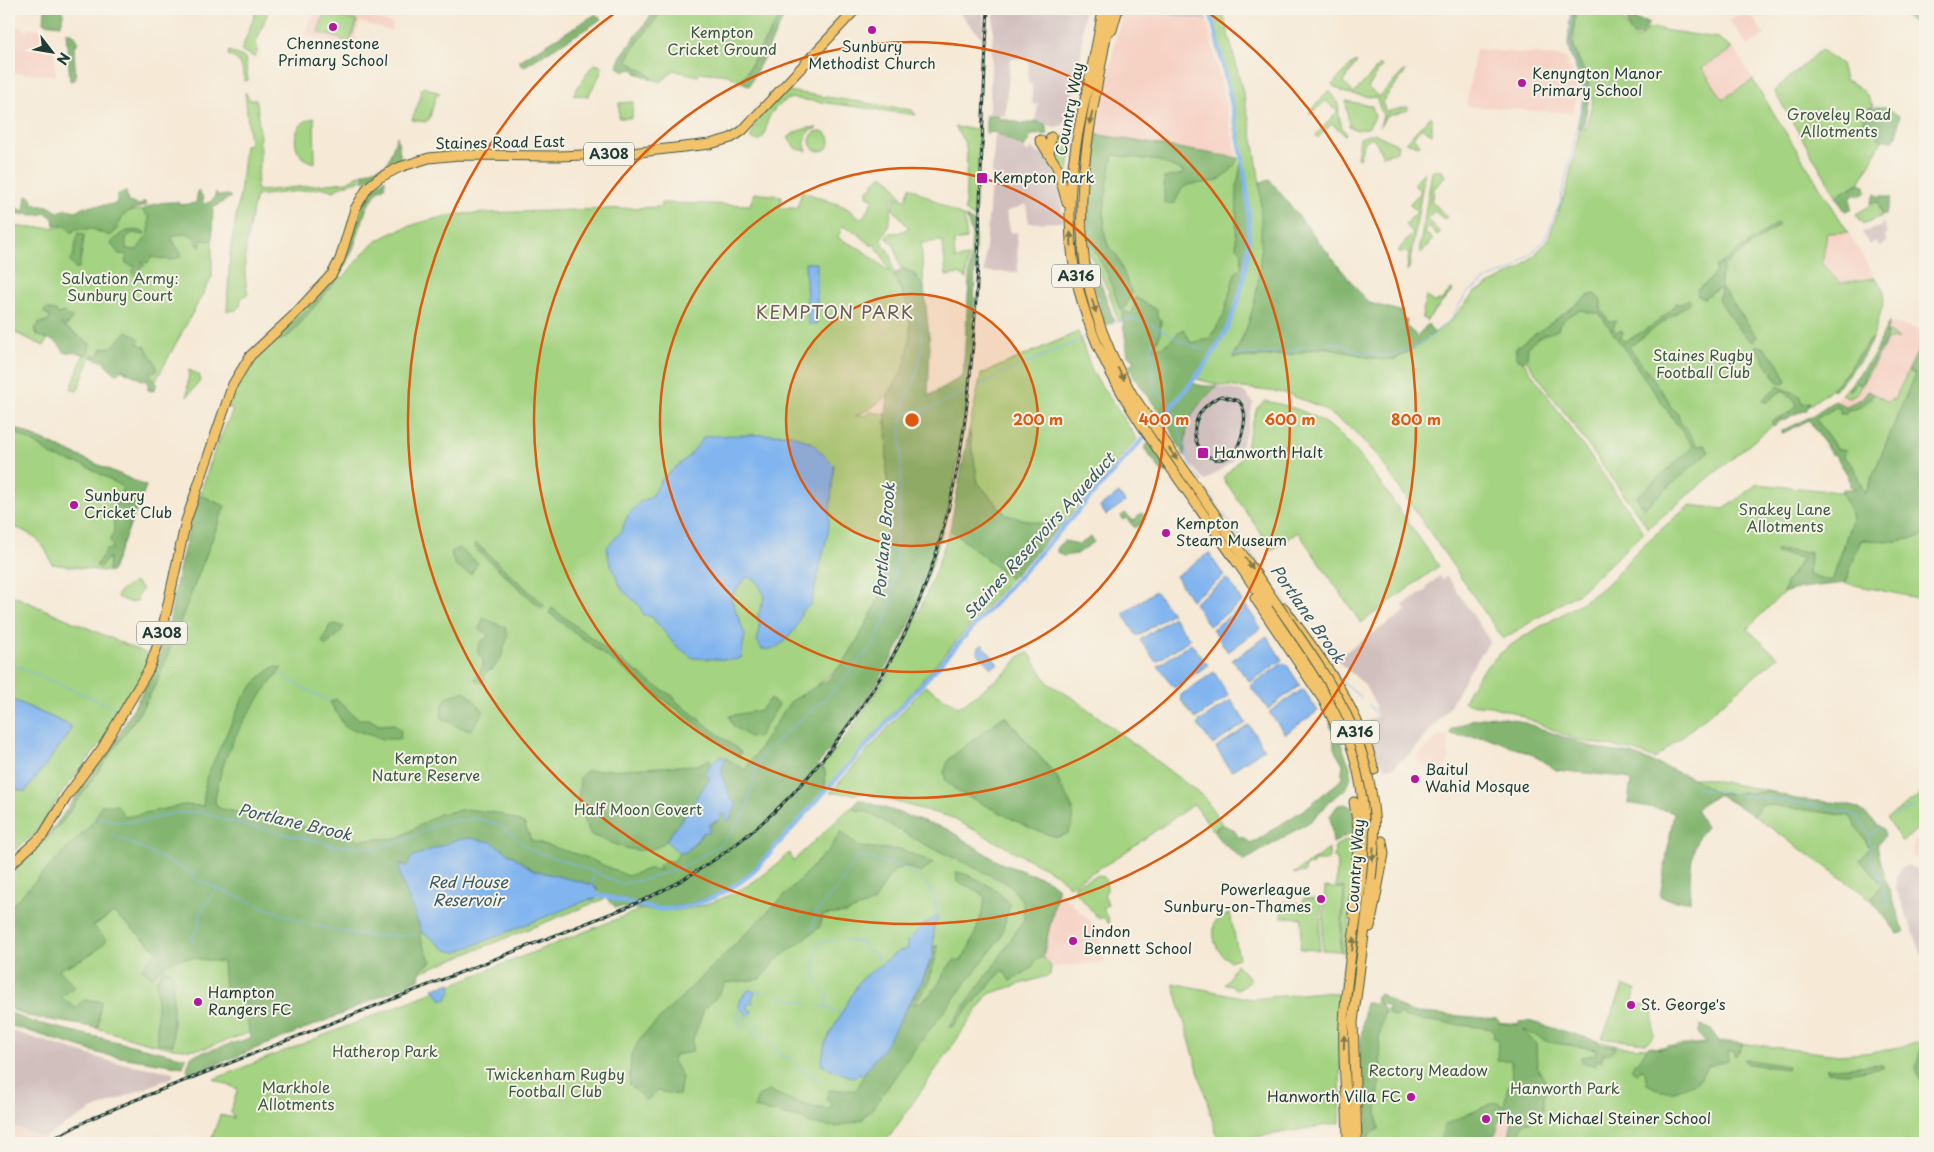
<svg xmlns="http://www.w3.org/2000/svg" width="1934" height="1152" font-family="'Playpen Sans',sans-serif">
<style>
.built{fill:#f6d2c4}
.industrial{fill:#d1bfbe}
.green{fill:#a4d381;stroke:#62885a;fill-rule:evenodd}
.forest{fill:#83b56f;stroke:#517952}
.water{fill:#82b5ef;stroke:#507992}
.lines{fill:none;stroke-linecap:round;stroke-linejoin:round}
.stream{stroke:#82b5ef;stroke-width:1}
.canal{stroke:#82b5ef;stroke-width:4.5}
.highway-casing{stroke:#3f574c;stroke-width:11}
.highway{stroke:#f2c36a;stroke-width:9}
.rail-casing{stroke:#1f3d34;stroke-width:3}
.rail{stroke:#f7f3e8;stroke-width:1;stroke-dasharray:4;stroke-linecap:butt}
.highway-bridge-casing{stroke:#3f574c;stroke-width:11;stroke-linecap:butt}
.highway-bridge{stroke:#f2c36a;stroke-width:9}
.oneway{fill:#7e794c}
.ring{fill:none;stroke:#de580e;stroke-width:2.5}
.poi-dot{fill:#b5179e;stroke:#f7f3e8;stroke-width:2}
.labels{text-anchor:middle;stroke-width:4;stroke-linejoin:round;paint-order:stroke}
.shield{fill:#f7f3e8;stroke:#60746a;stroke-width:1}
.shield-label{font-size:14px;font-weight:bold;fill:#1f3d34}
.park-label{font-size:15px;fill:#3a5b43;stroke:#f7f3e8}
.poi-label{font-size:15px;fill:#1f3d34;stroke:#f7f3e8;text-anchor:start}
.street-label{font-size:15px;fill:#1f3d34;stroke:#f7f3e8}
.water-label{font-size:16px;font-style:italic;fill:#385b63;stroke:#f7f3e8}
.quarter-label{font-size:18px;letter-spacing:1px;fill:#6b6056;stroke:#f7f3e8}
.centre{fill:#de580e;stroke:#f7f3e8;stroke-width:2.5}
.ring-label{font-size:15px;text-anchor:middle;font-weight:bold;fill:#de580e;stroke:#f7f3e8;stroke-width:4;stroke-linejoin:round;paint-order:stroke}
</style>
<rect width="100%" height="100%" fill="#f7f3e8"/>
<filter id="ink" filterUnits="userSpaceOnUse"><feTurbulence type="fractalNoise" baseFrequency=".02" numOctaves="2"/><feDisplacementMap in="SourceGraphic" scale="10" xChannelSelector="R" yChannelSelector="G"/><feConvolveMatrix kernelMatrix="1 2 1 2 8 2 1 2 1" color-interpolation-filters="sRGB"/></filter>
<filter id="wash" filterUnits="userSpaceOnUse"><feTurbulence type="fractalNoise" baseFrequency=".0096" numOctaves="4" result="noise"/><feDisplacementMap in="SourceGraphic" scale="20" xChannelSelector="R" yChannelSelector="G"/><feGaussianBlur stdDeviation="1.12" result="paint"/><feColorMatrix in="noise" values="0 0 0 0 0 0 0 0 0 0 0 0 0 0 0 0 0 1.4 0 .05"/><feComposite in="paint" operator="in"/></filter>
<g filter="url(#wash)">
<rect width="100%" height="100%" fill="#f6e9d6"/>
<path class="built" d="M315,9H378L373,17L393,24L391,31L360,22L355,37L358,41L352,50L304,35Z
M1122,9L1207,21L1238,158L1095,134Z
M1747,9L1765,35L1748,46L1729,20Z
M14,27L24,28L26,32L29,28L40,29L44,51L54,50L56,75L9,73V51Z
M1476,49L1565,57L1578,88L1573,113L1466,106Z
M1732,49L1736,51L1753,80L1723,100L1702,68Z
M1848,232L1876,278L1840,283L1822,264L1827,233Z
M1889,322L1925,331V337L1918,350L1915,374L1865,494L1810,417L1837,398L1859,377L1876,354Z
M1439,735H1449L1448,753L1450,760L1436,776L1415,758Z
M1925,830V864L1912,855V847Z
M1058,890L1095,926L1105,963L1051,967L1046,964L1043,957Z
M1495,1102L1515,1113L1514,1143H1440Z
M9,1125L44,1137L35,1143H9Z"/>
<path class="industrial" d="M956,9H984L983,39Z
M994,9H1084L1081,58L1068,114L1063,125L1055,127L1035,121L1038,105L1032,104V84L1028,83L1029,59H1010L1005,115L989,114Z
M1128,9H1204L1207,21Z
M995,132L1028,152L1032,148L1037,153L1044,154L1053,169L1061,196L1063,222L1029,223L1026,204L1006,212L1011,233L1017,232L1018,272H984Z
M1883,222L1887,233L1885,235L1887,242L1880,247L1876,241L1869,245L1862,232L1880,227Z
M1217,386L1244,392L1253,402L1247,431L1241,447L1232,461L1205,481L1184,456L1186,434L1191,414Z
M1440,576L1442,580L1447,576L1490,641L1467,675L1449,708L1411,753L1393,767L1386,768L1377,757L1364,722L1378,716L1374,708L1376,706L1364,684L1335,659L1406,611L1403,605L1427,590L1426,587Z
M1907,865L1925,874V962L1896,889V877L1900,869Z
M12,1031L109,1061L173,1072V1077L94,1109L44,1137L9,1125V1034Z"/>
<path class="green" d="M257,9H269L256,43L258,50L255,57L241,51Z
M658,9H786L757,52L742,83L728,75L700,72L698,76L674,70L661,82L636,73L637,69L625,56Z
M1210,9H1222C1245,101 1277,206 1256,301C1252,319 1242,337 1235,354L1256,358L1292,354L1324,347L1381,360L1396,359L1419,345L1453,318L1475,292L1520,269L1547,242L1567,188L1580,128L1585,130L1593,101L1574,45L1575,9H1598L1618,13L1635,38H1640L1648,28L1718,38L1732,49L1702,68L1723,99L1753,80L1848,232L1827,233L1822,264L1840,283L1876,278L1884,289V301L1872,340L1871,339L1846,373L1829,391L1803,410L1773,425L1648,528L1518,349L1515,350L1644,532L1580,592L1503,639L1377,455L1353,430L1321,407L1285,393L1219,385L1178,374L1128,318L1118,322L1109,292L1088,250L1087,211L1095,134L1243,159Z
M325,11L357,21L350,42L318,32Z
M1821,50L1841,64L1845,80C1871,88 1876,113 1884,137L1860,182L1837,197L1774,91Z
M229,51L245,58L248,80L244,81C242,66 242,61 228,55Z
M1354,62H1357L1343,82L1354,93L1380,65L1382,66L1368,88L1379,97L1405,70L1404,74L1382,102L1386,112L1407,107L1408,110L1385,117L1380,127L1383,115L1376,98L1345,93L1332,85Z
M595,64L602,66L601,73L588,96L573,95L591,67Z
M424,87L440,93L436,96L429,120L427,119L426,122L412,120L420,99L421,89Z
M1329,90L1337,101L1339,110L1337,111L1326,101L1310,114V111Z
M788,91L912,110L916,115L791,98C782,102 771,110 768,120C764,129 768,134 759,141L750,138C754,132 754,124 758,119C765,109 777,96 788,91Z
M245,92L250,100L256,99L257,102L261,151L256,189L260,191L347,182L359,175L361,180L337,188L335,191L324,188L256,196C249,228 240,260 248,294L241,298L240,306L236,310L227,311L230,252L240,194L245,145L250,144Z
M1346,101L1372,106L1375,117L1368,128L1356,130L1349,126Z
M633,102L632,118H619V103Z
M1338,111L1342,128L1346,133L1345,135L1332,124L1318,138L1316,135Z
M1430,117H1432V134L1422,128L1413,137L1420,144L1419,146L1405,142Z
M314,118L315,163C290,159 288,123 314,118Z
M955,127L980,129L975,218L965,211L967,152L965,143Z
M808,128H817C806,132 802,141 807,151L796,149L788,138L795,132Z
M1074,130L1066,184L1051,153L1053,142Z
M810 141a10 10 0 1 1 20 0a10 10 0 1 1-20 0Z
M1374,133L1398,145L1397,151L1383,156L1373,137L1364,141L1360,158H1357L1360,138Z
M1436,170L1442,171L1445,176L1432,191L1434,193L1431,200L1447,217L1444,219L1434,211L1427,220L1440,232L1438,235L1428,227L1424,232L1433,239L1421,253L1419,251L1432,172Z
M1425,171L1409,268L1407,271L1409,253L1399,252V249L1413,233L1405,225L1417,212L1409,204L1421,192L1413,184Z
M882,175L892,182L902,197H894L891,199C893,212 889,228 881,239L891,256L894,277L906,301L910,317L909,348L904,368L888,395L870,409L855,416L868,415L869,412L886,414V416L888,518L880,597L859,638L842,665L809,692L724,844L634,887L388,985L205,1048C167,1054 128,1035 91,1027C63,1020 35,1020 9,1008V876L63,821L140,712L157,682L224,506L200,495L214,452L233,410L225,406L237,377L332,274L343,278C351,268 359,257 368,248C389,229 433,218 460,214L661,207L662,203L750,205L754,193L782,196L780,208H797L802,191L845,207L862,219L874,199L867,196V190L872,188L873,183ZM842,226L857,233L872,246L874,244L883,257L890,272L861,249L838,238Z
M910,187L964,217L967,239L954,241L955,259L968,257L966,279L959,274L946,276L943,243L941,241L921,243L924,287L915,274L900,267L895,247L886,236L889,233H898L909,228L893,209L894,199H906Z
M1873,201L1878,202L1882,216L1863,224L1856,214L1868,207Z
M212,204V277L154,384L91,357L77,391L71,389L84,353L48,338L44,346L9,330V226L30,228L62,227L64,217Z
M1451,289L1453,290L1426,321L1422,317L1426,296L1433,302L1443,300Z
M1078,332L1093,373L1137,439L1058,528L1006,515L978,483L969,430L981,374Z
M1888,332L1899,338L1888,339L1857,393L1848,398L1841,394L1848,388L1850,390C1866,374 1880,354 1888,332Z
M1925,337V377L1915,374L1865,494L1863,493L1856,473L1844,457L1843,449H1837L1816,419L1836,407C1851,414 1865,403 1874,394L1888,402L1891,399L1894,400Z
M189,370L199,375L201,380L187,397Z
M1265,401C1332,413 1351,443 1388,494C1405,518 1422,542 1439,566L1361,623L1298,532L1272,550L1223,478L1243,456L1257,408Z
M9,425L146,486L111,572L52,564C42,538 32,535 9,524Z
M1757,484L1860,494L1832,582L1809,575L1810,552L1777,553L1803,558L1786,583L1783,593L1747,629L1778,657L1655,759L1635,751L1577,740L1512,712L1490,706L1468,704L1464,701C1490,638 1560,625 1608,583C1617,575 1625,564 1633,555C1651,537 1671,521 1690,505L1724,509Z
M950,529L1011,579L825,790V770L821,768C884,691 919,624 950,529Z
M1925,536V605L1917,604L1918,598L1845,583L1860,540L1897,541Z
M134,582L143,589L137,596L138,600L132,603L117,597L118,593Z
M9,594L152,656L109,733L63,791L37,832L9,855V786L25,792L69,734L71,726L9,698Z
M1029,653L1048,683L1076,700L1204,797L1222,824L1213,830L1194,804L1115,859L1069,886L1058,875L950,817L860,792L855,794L830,793L925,686L959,707L1009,670L1021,655ZM1005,716L1057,777L1061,789L1074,810L949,759Z
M1693,778H1703L1773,792L1718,794Z
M1925,788V823L1902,842L1887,818L1916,798Z
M1763,804L1851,816L1870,848L1860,860L1882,884L1871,899L1753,815Z
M854,807L947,829L1000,863L1048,880L1058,890L1043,956L1051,967L1050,975L988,994L885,1143H210L220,1115L234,1118L230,1112L238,1089L214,1079L642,909C697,918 750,891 789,853L793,861L850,808Z
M1353,837V877L1347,952H1341L1345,888L1336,887L1337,859L1334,858L1335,846Z
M1329,849V858L1326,861H1313V864L1306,866L1305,872L1293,874Z
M1099,875L1104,877C1107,883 1109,890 1104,895L1108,905L1104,907V912L1108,916L1109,924L1103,917L1099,919L1074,890L1076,884Z
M1325,887L1344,889L1340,951L1322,950Z
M1303,898L1322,900L1319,950L1300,949L1302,918L1281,917L1282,902L1300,903V906H1303Z
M1230,913L1239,958L1230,961C1216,952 1211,938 1215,922Z
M1236,964L1251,979L1245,986L1237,989L1224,983L1229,978Z
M1173,983L1251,999L1322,992L1334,993L1341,997L1340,1123L1219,1143Z
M1623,986L1637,989L1633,999L1634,1003L1652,1007L1654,1036L1646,1043L1602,1038Z
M1388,1008L1406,1014L1531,1025L1622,1047L1653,1048L1723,1041L1839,1055L1877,1052L1925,1041V1143H1514L1515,1113L1504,1107L1444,1125L1440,1143H1366L1370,1140C1368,1105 1365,1036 1388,1008Z"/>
<path class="forest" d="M45,9H64L61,25L44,23Z
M656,9H663C652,27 636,41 627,60C635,68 644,69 652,77L651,80L632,69L624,71L617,66L621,56Z
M756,9L793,10L792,15L787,14L783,19L749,86L742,82L779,17C770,15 765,10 756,9Z
M1571,9H1576L1572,41L1576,55L1587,77L1590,92L1583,128L1577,127L1585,91L1570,54L1568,44Z
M1894,9H1924L1918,21L1914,23Z
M596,14L601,19L594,24L523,67L519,61Z
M1626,17L1649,23L1641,35L1636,36L1630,32Z
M66,33H72L78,40L74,52L76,79L70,81Z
M1876,107H1886L1899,116L1897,135L1893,140H1880L1877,136L1881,134L1880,131L1874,130L1871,123L1863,122L1869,108Z
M986,115H998V118L1025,124L1035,121L1045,124L1048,134L1032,135L1024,148L995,132L986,133Z
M1094,130L1098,135L1238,158C1221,195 1196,176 1182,189C1179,192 1177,199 1175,203L1164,204V178L1183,174V171L1159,161L1113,155C1109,177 1093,243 1117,255L1132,294L1124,309L1120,310L1108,275L1091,245L1090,235L1089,197L1097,139L1093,137Z
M397,136L401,159L399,163L364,181L361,174L387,164Z
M1241,164H1243C1252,222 1250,291 1220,344C1212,358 1201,369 1191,383L1203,386H1217C1189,414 1187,417 1184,456L1167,423L1133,375L1129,365L1134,362L1133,357L1128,356L1122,315L1123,311L1132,314L1135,297L1157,310V317L1161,321L1160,335L1154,348C1168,348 1173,335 1184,329L1191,343L1209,339L1223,317L1235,273L1241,268L1242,252L1236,246L1237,185Z
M385,179V187L378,191L367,207L352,252L338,279L290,335L279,341L277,337C292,323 326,294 334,276C350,243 352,200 385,179Z
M1270,180L1364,298L1370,303L1400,311L1403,319H1407L1406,326L1417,336L1428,324L1434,333L1419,345L1395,359L1381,360L1325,347L1292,354L1233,358C1265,299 1262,246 1260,182Z
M1860,183L1865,186L1866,192L1862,195H1854L1851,198V210L1845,211L1837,199L1839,194Z
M198,190L204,199L202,202L204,204C212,202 214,200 216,192L219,196L228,195L231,197L213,208L212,239L209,241L201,240V246H198L194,237L188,234L174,235L172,238L177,248L181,251V257L169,260L152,257L148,263L141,261L145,266L140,267L142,275L139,278L134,275L132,271L136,267L125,263L127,255L119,254L111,244C120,231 130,228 145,232L144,235L132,233L126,238V249L137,250L149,233V216L144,213L143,210C153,202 166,202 178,202L180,205L196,203Z
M126,191L128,202L140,205L144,201L147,205C141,208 134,208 128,212C118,218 120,230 110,236L92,229H75L72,233L66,226L54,225L53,218L46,213C35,217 21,213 9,214V209L17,208L24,211L26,196H30L34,204L48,206L58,212L66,209L76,211L82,207L116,204L118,194Z
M1875,194L1880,197L1881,195L1891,198L1885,215L1882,214L1878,202L1870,203Z
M966,217L975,223C976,360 965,500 908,627C885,677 851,723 817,766L825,770V794C777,846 744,898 668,908C651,911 632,908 615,907L593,885L533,870L509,853L470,838L456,840L412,857L407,866L401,863L400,876L422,933L420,937L431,962L421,969L419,979L342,1014L190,1075L187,1069L191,1056L250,1038L245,1003L225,989L223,962C189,959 178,950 152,977L141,968L158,951L114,913L93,926L107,940C93,955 78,962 59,969L75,987L61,997L75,1008L84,1000L101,1001L98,1028L27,1016L9,1008V908L95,820L101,805H117L125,817L184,805L203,806L206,778L243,698L260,677L274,667L282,668C248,711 223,746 215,801L218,808L361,840L398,838L439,814L466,809L497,813L524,823L531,840L585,857L628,876L648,869L662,870L659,866L664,861H674L679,853C697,850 702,827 719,820V816C725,810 734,814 737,804L730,799C730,785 715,777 726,758L745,770L790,702L827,680L842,665L859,638L880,597L888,518L886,414L888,395L904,368L911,334L906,301L894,274L902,269L912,272L924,287L930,346L928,396L963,376L972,235Z
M1777,223L1779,225L1723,266V273L1720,276L1721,287L1757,336L1754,342C1737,334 1729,312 1718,299L1721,291L1718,288L1704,298L1698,296L1697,289L1708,282L1716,271V267Z
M78,233L84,234V238L79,268H75L69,260L73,257Z
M1087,258L1098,276L1114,321L1105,325Z
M1595,294L1601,301V309L1609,322L1616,321L1613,328L1617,332L1621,330L1623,332L1621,338L1624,341C1640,335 1668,317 1676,303L1681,304L1689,299L1691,302L1629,347L1669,401L1670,406L1678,414L1680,422C1691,432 1689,435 1697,446L1705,445L1709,452L1644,508L1636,497L1693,447L1599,313H1591L1581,310C1572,314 1559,319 1558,330L1539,337L1528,347L1527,358L1524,361L1516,358V348L1588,296Z
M46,309L56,311L58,314L64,312L67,316L73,318L68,325L61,324L90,344L88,355L72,352L65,353C55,337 54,342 37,335L35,328L39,326L38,323L49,321L50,316L43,312Z
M1889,321L1885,341L1863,378L1864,380L1861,385L1857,383L1850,391L1848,388L1875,353Z
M127,331L140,339L137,343L146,347C149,357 157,360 157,371L149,372L157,384L153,391L148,390V381L142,380L122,369L116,374L107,366L105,360L91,357L92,354L99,356L102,348L112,347Z
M1925,337V343L1919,359L1925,364V536L1897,541L1861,540L1845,583L1801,588L1783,593L1786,583L1803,558L1777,553L1776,550L1810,552L1809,575L1832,581L1853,517L1841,491L1844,489H1856L1850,486L1849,477L1835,455L1831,454L1809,420L1783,433L1780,432L1810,417L1834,401L1846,406L1861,399L1868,391L1874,394C1866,403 1861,410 1847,410L1846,414H1840V409L1836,407L1816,419L1837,449L1846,450L1844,457L1852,464L1865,494L1915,374L1908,371Z
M1870,339L1872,340L1862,358L1835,390L1832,389L1846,373Z
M1758,345C1771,351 1783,368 1786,381L1784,384L1779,383L1755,346Z
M1778,386L1799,395L1802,403L1810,402L1806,411L1796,413L1784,420L1780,419L1774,426L1771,422L1792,411L1797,404L1791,396H1788L1786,391H1781L1766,403L1762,400Z
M17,429L146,486L111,572L108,571L109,557L100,567L96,566L106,550L113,548L110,540L114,531L113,510L123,487L86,466L52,456L40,446L15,433Z
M969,430L978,483L1006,515L1058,528L1011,579L950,529Z
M1150,441L1170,470L1167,472H1162L1144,448Z
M200,495L225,506L157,682L140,712L63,821L9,876V871L51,832L121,731L151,676L159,656L170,619L178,574L192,517Z
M1125,513L1134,521L1141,513L1146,516L1143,523L1135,528L1126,518L1123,520L1121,516Z
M1091,537L1094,542L1077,554L1063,556L1057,552V547L1064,541L1080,544Z
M474,544H477L545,606L542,609L476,549Z
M459,548L478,563L471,574C459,569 453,566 451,552Z
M552,608L654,685L673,696L677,702L741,752L739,756L549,613Z
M483,618L505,627L508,636L500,660L492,670H488L484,677V684L475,679L483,666V659L477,652L480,642L488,637L487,633L479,630Z
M336,624L344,627L338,635L325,646L322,643L330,625Z
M465,691L484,711L471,730L456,726L441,717L442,707L447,697Z
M336,699L358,719H369L379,725L395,724L401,731L400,739H382L345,727L330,702Z
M770,699L779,705L758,737L751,738L733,726L729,716L761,710Z
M1004,716L1057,777C1064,797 1083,814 1067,834L1057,837L1032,829L957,791L946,781L944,772L949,759Z
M1493,716L1517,720L1583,744L1608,751L1632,754L1693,778L1718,794L1773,792L1795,799L1840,803L1858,808L1883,829L1885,836L1877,845C1883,875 1893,903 1905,932L1898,934L1871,899L1882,884L1860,860L1870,848L1850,816L1763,804L1753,815L1718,794L1696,809L1706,827C1689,843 1690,878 1690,901H1673L1660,896L1674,812L1628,803L1631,781L1624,777L1556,770L1538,757L1489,738L1450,735L1451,730L1471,720Z
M1332,721L1350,767L1351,776L1347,788L1330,801L1311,821L1244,861C1236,851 1216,842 1214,830L1221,825C1229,826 1235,829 1238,837L1245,838L1251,844L1306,808L1341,780L1343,764L1334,748V732L1331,729L1330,722Z
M710,759L712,765L707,774L710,778L666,841C644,861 615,844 591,835L578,809L580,777L586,771L697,765Z
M858,799L947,829L1000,863L1048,880L1058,888L1043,957L1036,960L1031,969L1010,981L1003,970L952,1027H949L997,961L1024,919L1023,902L1009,884L924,844L866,811L855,810L853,807Z
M1346,804L1352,808L1356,831L1333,843L1330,816L1338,805Z
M841,831L859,847L903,850L933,863L921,873L906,866L894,871L888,878L874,902L846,913L823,915L820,927L775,961L761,979L726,983L715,999L704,1010L693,1039L692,1052L675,1055L673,1061L682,1077L679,1095L657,1091L646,1101L629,1084L631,1056L641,1037L788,892L831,847Z
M956,872C975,875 999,890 1010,905L1000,939L914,1050L876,1104L862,1120L837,1127L811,1124L803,1119L754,1108L758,1096L769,1091C790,1098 810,1111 832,1108V1104L826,1100L829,1090H856C861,1084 861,1078 865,1073C881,1047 933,977 933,948L937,945V954L928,984L914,1005C942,993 939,972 955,960L961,961C971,947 984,913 985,897L970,887L957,882Z
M164,968L173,974V1045L157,1043V979Z
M1380,994C1391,999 1398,1007 1410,1012L1497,1019L1500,1023L1518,1025L1519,1022L1528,1021L1598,1041L1599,1045L1615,1047V1049L1609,1054L1604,1053L1601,1061L1596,1060V1066L1582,1062L1581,1057L1595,1055L1596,1049L1548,1042L1522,1029L1536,1044L1537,1067L1546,1082L1543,1110L1533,1121L1524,1123L1516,1143H1508L1513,1114L1503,1111L1495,1135H1492L1486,1142L1440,1143L1444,1125L1495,1102L1504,1106L1508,1086L1512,1083L1511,1060H1497L1498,1039L1494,1038L1493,1029L1405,1018L1403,1015L1399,1014L1396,1017L1389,1014L1388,1006L1379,1003L1385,1010L1379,1037L1381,1069L1377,1110L1379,1129L1368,1135V1139L1365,1140L1363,1124L1367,1122L1368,1095L1360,1094L1358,1068L1365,1003H1377L1375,997Z
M9,1012L29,1021L186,1058L183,1067L101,1054L9,1025Z
M1701,1026L1712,1030L1719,1043L1743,1045L1735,1056L1733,1051H1727L1728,1061L1708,1066L1696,1083L1675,1091H1660L1647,1084L1645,1072L1642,1068L1636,1073L1631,1069L1649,1046L1660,1049L1668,1045L1675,1048L1707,1044L1698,1033Z
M1921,1047H1925V1095L1916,1068Z
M1743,1059L1788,1066L1787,1069L1747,1064Z
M1881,1064L1884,1067L1847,1073L1828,1072L1826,1069Z"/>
<path class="water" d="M805,263H817V324H808Z
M790,434L812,443L834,465L828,533L811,604L801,612C800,628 780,653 762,649L757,641L760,629L758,615L765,596L756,580L748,577C741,582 736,591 731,598L745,635L741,658L734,660L693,658L674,644L652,617L643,614L639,605L622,590L609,560L607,547L621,532L628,515L640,502L651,497L662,479L689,456L705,436Z
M1119,493L1125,502L1106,515L1100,507Z
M1209,553L1224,576L1191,600L1176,576Z
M1226,579L1229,580L1242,602L1209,626L1194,603Z
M1155,591L1172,613L1140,635H1136L1123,614Z
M1245,605L1261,628L1228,652L1212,629Z
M1173,617L1190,639L1156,662L1140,640Z
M1267,636L1282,660L1250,682L1232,660Z
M1191,643L1208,665L1174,688L1158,666Z
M982,644L998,664L991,668L976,651Z
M1283,663L1287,665L1300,685L1268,709L1250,686Z
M1214,672L1229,696L1195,719L1181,700V695Z
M1303,689L1318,711L1285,734L1269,712Z
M9,698L71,726L69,734L25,792L9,786Z
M1231,700L1246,723L1213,745L1198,725L1199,722Z
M1249,725L1264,749L1231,771L1216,748Z
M721,756L726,758C715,777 730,785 730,799L737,804L729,821L726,819V815L721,814L719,820L709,824V833L704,832L686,852L679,853L666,841L710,778L706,774L711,763Z
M470,838L492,842L533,870L593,885L597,891L596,899L588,900L457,952C441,952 436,938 422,933L400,876V864L407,866L412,857L456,840Z
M937,916L938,919L934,925L933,954L923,979L883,1049L863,1074L851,1077L821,1065L825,1043L860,980L899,951L908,949V940L922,926Z
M451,983V990L447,999H441L433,988Z
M751,990L755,993L752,998L753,1003L748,1004L747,1008L753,1012L749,1016L739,1007V1003L746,991Z"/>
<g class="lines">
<path class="stream" d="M1107,326C1146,304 1170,344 1205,350
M1232,355L1288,353L1307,345L1339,343L1356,351L1388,356L1397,354L1415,347L1434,334L1451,319L1466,294L1489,278L1513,270L1544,241L1560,203L1586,89L1569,48L1571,9
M1153,367V342L1157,329
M1153,372L1154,390L1169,403
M978,387L1003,373L1078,341L1085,335
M1173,410L1191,466L1202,482
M905,413C914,410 924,411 933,407C945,403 954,394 967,393
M1206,489L1299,621
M1019,577L1023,581
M9,663L115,708
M1333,669L1343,683L1362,698
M281,673L289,680L330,702
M1369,704L1376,715
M1696,788L1827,807L1857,816L1869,835L1879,828
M94,816L120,822L144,821L176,813L203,812L225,820L337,846L377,848L415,836L439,823L476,818L501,826L531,850L593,871L620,884L648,879L691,863L724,842L747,810L756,768L765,751L827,697L875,643L884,622L889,609L894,580L901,483V425L906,394L914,384L923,344L919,313
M1894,817L1914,807L1925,796
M112,834L192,873L195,879C264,907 341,946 417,934
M1869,836L1871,857L1890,907
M924,881L934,896L937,916
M593,885V871
M812,931L816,912L838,888L858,855L906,868L921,879
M843,940L863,942L865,949L876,954L882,963
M193,944L191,936L198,930L201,912L218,888
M754,991L766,993
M777,996L807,1003
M819,1005L842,1014
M826,1006L828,994C810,981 814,962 818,943L828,940L836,941
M739,1007L756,1038
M739,1008L737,1019L742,1030
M750,1016L781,1056L789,1058L798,1067L821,1081"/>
<path class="canal" d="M1155,426C1181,395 1207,368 1225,332C1263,257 1248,179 1231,101C1224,71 1217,39 1210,9
M597,895C617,898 637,907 658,909C691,911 726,894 751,874L1148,433"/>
</g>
</g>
<g filter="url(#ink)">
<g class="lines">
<g class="highway-casing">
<path id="highway" d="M1103,9C1093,77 1070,142 1070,211C1068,332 1134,415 1199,508C1244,573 1291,637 1333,703C1393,820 1350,902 1344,1022C1342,1063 1348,1103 1348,1143
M1111,9C1086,156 1051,254 1132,394L1276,603
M1112,30L1118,9
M1040,140L1057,167L1067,203
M1049,154L1051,137
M1255,598L1324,701L1342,738
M1284,608C1322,659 1359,708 1374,770
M9,866L43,835L67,796L101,750L149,669L161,636L186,521L233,384L250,356L292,317L332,274L340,259L355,209L368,187L379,178L400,167L429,158L459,155L559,156L631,153L710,144L731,138L742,131L856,9
M1353,914L1359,834L1354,802
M1370,927L1384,854L1382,841
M1357,1143L1353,1022L1371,880"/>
</g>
<use href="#highway" class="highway"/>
<g class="rail-casing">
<path id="rail" d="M1221,396L1239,401C1247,411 1245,422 1242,434C1229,487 1174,446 1203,409C1208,404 1214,398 1221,396Z
M45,1143L92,1118L130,1102L625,908C711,872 783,815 838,739C864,705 888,668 907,629C961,514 972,388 978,264C981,179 983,94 988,9"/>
</g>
<use href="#rail" class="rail"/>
<g class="highway-bridge-casing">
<path id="highway-bridge" d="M1276,603C1324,673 1367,728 1374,815C1376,837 1373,859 1371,880"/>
</g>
<use href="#highway-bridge" class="highway-bridge"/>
</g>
<defs><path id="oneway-solid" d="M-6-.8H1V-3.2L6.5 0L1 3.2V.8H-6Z" transform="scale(1.25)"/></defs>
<g class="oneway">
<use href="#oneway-solid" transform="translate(1091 118) rotate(102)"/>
<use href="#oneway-solid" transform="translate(1071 239) rotate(-94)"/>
<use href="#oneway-solid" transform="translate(1094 306) rotate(73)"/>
<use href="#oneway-solid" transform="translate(1121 374) rotate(62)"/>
<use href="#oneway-solid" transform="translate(1173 454) rotate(55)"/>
<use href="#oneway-solid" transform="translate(1249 563) rotate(55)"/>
<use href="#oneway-solid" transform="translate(1373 854) rotate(95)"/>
<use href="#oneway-solid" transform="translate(1353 944) rotate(-83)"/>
<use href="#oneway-solid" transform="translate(1344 1042) rotate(-89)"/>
</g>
</g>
<circle cx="912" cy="420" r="126" fill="#de580e" fill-opacity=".12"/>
<g class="ring">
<circle cx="912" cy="420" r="126"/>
<circle cx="912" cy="420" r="252"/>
<circle cx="912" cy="420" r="378"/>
<path d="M1205 10A504 504 0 1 1 619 10"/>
</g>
<g class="poi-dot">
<circle cx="333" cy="27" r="5"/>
<circle cx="872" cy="30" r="5"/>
<circle cx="1522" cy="83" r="5"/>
<rect x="976" y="172" width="12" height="12" rx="2.5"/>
<rect x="1197" y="447" width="12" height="12" rx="2.5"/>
<circle cx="74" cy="505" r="5"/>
<circle cx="1166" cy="533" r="5"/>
<circle cx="1415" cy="779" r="5"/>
<circle cx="1321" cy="899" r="5"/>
<circle cx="1073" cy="941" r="5"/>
<circle cx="198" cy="1002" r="5"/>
<circle cx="1631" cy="1005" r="5"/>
<circle cx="1411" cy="1097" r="5"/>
<circle cx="1486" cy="1119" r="5"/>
</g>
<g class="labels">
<g class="shield">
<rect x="584" y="142.5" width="50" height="23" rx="4"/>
<rect x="1052" y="264.5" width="48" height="23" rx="4"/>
<rect x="137" y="621.5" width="50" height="23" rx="4"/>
<rect x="1331" y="720.5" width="48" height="23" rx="4"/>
</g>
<g class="shield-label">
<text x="609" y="159">A308</text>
<text x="1076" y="281">A316</text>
<text x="162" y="638">A308</text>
<text x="1355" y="737">A316</text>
</g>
<g class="park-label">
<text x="722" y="38">Kempton<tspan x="722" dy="17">Cricket Ground</tspan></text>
<text x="1839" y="120">Groveley Road<tspan x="1839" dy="17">Allotments</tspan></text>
<text x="120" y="284">Salvation Army:<tspan x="120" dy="17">Sunbury Court</tspan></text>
<text x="1703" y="361">Staines Rugby<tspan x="1703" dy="17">Football Club</tspan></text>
<text x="1785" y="515">Snakey Lane<tspan x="1785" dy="17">Allotments</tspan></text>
<text x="426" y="764">Kempton<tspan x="426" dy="17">Nature Reserve</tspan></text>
<text x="638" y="815">Half Moon Covert</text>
<text x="385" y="1057">Hatherop Park</text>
<text x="1428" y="1076">Rectory Meadow</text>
<text x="555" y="1080">Twickenham Rugby<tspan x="555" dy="17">Football Club</tspan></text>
<text x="296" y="1093">Markhole<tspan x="296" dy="17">Allotments</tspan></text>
<text x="1565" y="1094">Hanworth Park</text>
</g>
<g class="poi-label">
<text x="333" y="49" text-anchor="middle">Chennestone<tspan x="333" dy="17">Primary School</tspan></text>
<text x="872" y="52" text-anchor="middle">Sunbury<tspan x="872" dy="17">Methodist Church</tspan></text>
<text x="1532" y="79">Kenyngton Manor<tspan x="1532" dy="17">Primary School</tspan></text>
<text x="993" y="183">Kempton Park</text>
<text x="1214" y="458">Hanworth Halt</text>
<text x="84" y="501">Sunbury<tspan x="84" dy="17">Cricket Club</tspan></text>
<text x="1176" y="529">Kempton<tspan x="1176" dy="17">Steam Museum</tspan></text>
<text x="1425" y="775">Baitul<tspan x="1425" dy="17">Wahid Mosque</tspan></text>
<text x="1311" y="895" text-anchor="end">Powerleague<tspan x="1311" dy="17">Sunbury-on-Thames</tspan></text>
<text x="1083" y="937">Lindon<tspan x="1083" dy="17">Bennett School</tspan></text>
<text x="208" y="998">Hampton<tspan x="208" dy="17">Rangers FC</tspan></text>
<text x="1641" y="1010">St. George's</text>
<text x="1401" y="1102" text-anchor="end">Hanworth Villa FC</text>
<text x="1496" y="1124">The St Michael Steiner School</text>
</g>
<g class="street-label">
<text transform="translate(1070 109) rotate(-79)" y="5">Country Way</text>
<text transform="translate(500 143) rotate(-1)" y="5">Staines Road East</text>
<text transform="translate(1356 866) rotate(-86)" y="5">Country Way</text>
</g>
<g class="water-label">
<text transform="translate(1039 536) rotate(-48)" y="6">Staines Reservoirs Aqueduct</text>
<text transform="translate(884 540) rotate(-85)" y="6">Portlane Brook</text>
<text transform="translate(1308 614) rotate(55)" y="6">Portlane Brook</text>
<text transform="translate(295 822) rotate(13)" y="6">Portlane Brook</text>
<text x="468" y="888">Red House<tspan x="468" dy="18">Reservoir</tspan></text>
</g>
<g class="quarter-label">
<text x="835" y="319">KEMPTON PARK</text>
</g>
</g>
<circle cx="912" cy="420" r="8" class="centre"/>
<g class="ring-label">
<text x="1038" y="425">200 m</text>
<text x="1164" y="425">400 m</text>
<text x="1290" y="425">600 m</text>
<text x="1416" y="425">800 m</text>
</g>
<rect width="1934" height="1152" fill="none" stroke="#f7f3e8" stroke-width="30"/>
<g transform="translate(52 52) rotate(121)" stroke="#f7f3e8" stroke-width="4" paint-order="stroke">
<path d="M0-4L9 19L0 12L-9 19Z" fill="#1f3d34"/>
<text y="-8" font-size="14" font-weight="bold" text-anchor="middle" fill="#1f3d34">N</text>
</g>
</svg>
